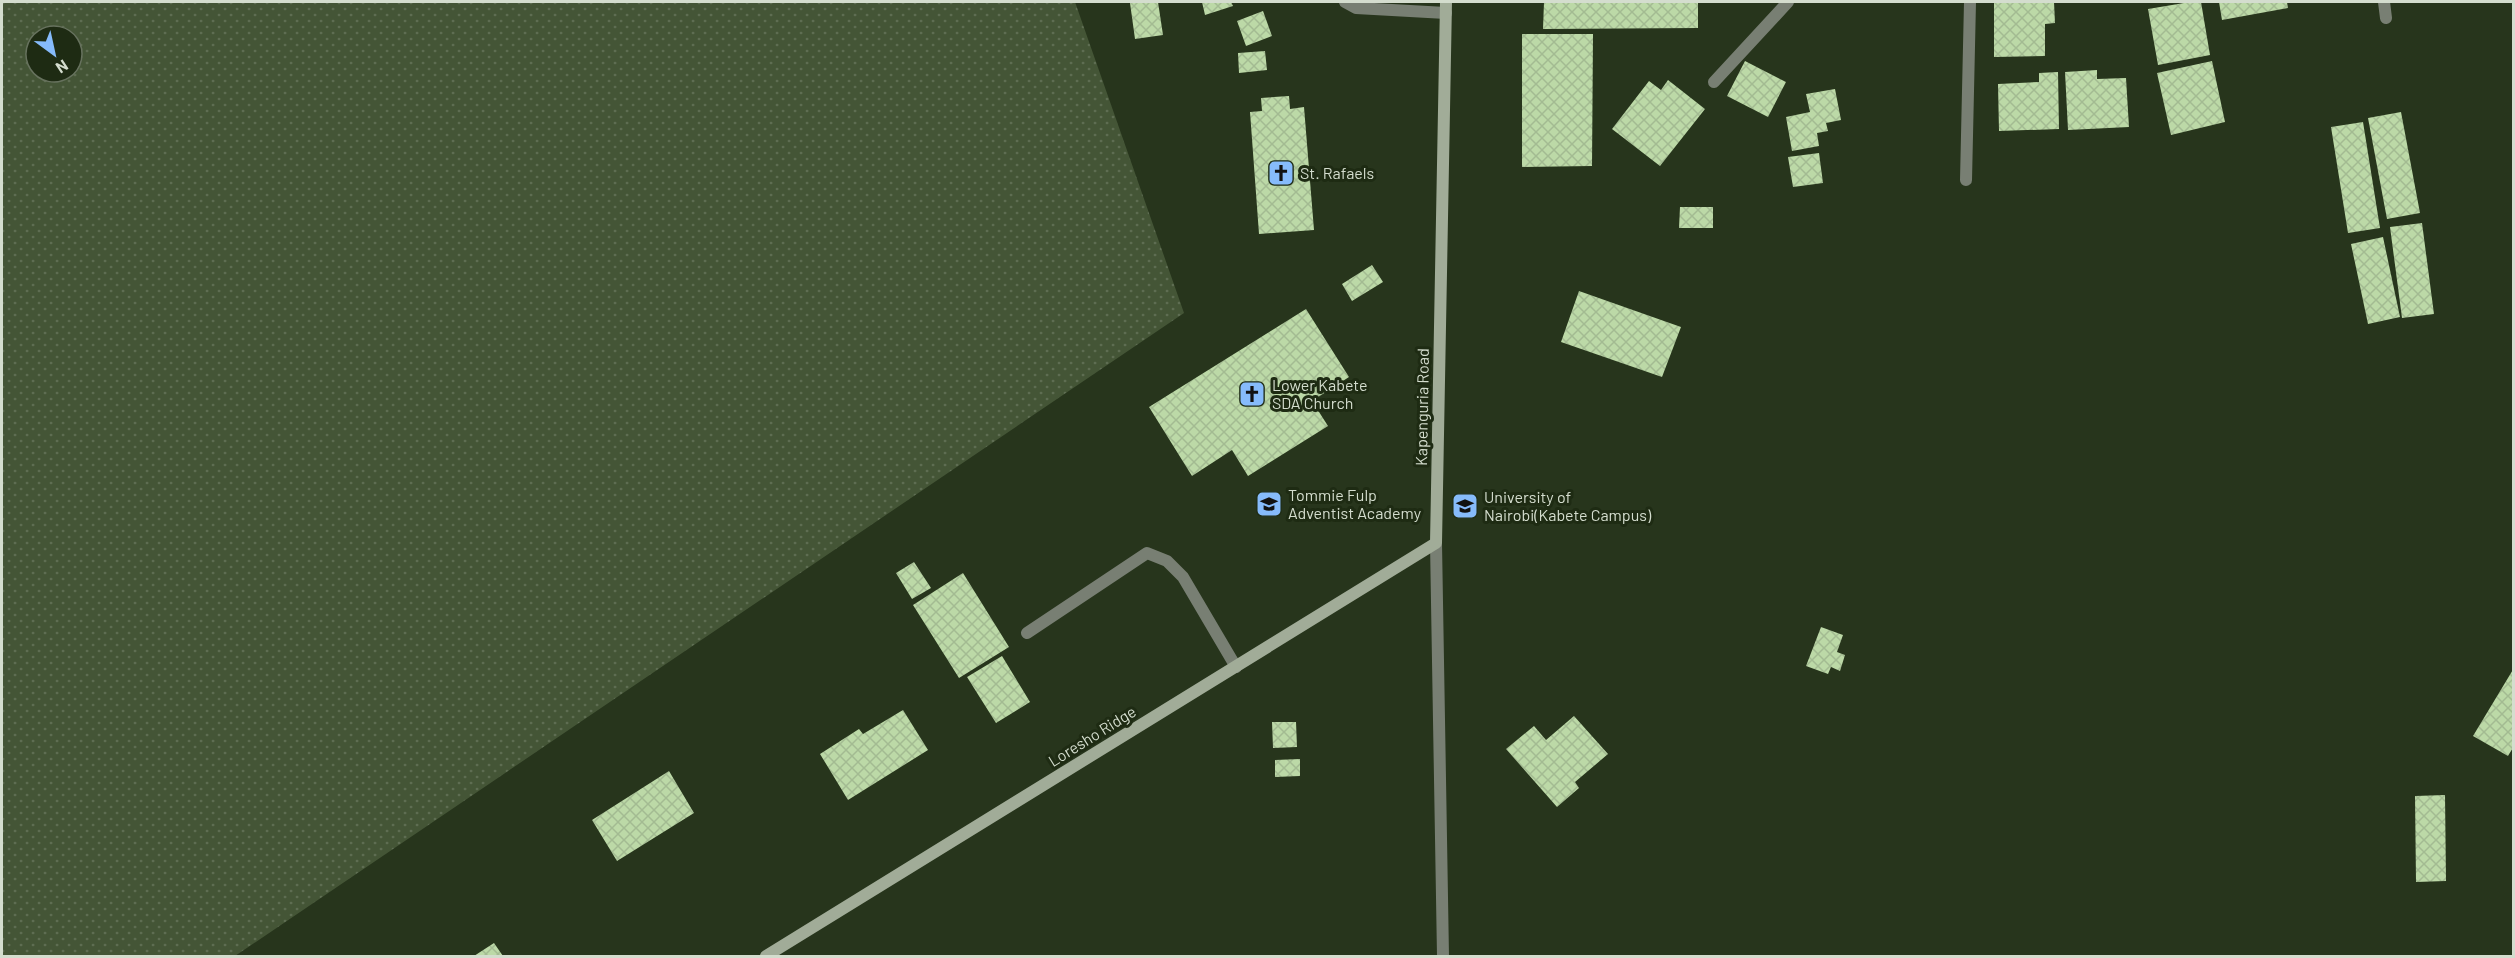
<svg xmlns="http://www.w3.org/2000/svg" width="2515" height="958" font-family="Barlow,sans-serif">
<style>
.grass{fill:url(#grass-dots);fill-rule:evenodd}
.building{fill:url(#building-cross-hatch)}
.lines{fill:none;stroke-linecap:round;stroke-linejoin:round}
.lane{stroke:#787f73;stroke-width:12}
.street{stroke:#787f73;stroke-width:12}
.secondary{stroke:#a1ac98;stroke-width:12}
.labels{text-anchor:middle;stroke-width:6;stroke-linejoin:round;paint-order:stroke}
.poi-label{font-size:16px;fill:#d4ddce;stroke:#1e2b13;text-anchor:start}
.street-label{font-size:16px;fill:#d4ddce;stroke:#1e2b13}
</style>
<defs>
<pattern id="grass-dots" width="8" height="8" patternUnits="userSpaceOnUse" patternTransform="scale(1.5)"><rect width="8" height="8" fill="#445536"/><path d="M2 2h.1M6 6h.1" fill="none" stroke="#5e6d52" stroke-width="1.8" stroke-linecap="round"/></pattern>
<pattern id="building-cross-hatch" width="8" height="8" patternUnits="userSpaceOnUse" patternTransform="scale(1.5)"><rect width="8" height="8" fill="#bcd9a7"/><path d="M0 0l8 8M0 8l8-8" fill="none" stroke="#a3bb92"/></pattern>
</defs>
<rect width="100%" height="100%" fill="#27351c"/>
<path class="grass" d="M2,2H1075L1184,313L235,956H2ZM36,36H72V72H36Z"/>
<path class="building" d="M1158,2L1163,35L1135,39L1130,3Z
M1202,2H1231L1233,6L1205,15Z
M1544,2H1698V28L1543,29Z
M1994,2H2054L2055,23L2045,24V56L1994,57Z
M2190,2H2201L2210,55L2158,65L2148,9Z
M2219,2H2287L2288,8L2222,20Z
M1263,11L1272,36L1246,46L1237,21Z
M1522,34H1593L1592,166L1522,167Z
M1265,51L1267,70L1239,73L1238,53Z
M1745,61L1786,82L1768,117L1727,96Z
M2212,61L2225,122L2171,135L2157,73Z
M2097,70V79L2126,78L2129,127L2068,130L2065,72Z
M2058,72L2059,129L1999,131L1998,84L2039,82V73Z
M1668,80L1705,109L1660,166L1612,129L1649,81L1661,90Z
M1835,89L1841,120L1826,123L1828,131L1817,133L1819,146L1792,151L1786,117L1810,112L1806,94Z
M1289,96L1290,109L1304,107L1314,230L1259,234L1250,112L1262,111L1261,98Z
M2401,112L2420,213L2387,219L2368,118Z
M2363,122L2380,228L2348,233L2331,127Z
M1819,153L1823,183L1793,187L1788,157Z
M1680,207H1713V228H1679Z
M2422,223L2434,314L2402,318L2390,227Z
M2383,237L2400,317L2368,324L2351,244Z
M1372,265L1383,282L1352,301L1342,284Z
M1579,291L1681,327L1662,377L1561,342Z
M1306,309L1349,377L1312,401L1328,426L1248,476L1232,450L1192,476L1149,407Z
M914,562L931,588L912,599L896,573Z
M963,573L1009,647L959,678L913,605Z
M1821,627L1843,635L1837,652L1845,655L1840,671L1831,667L1828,674L1806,666Z
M1002,656L1030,702L996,723L967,677Z
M2514,668V746L2508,756L2473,736Z
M903,710L928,750L848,800L820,754L859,729L863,734Z
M1574,716L1608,754L1575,782L1579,788L1557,807L1506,749L1534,726L1546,740Z
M1272,722H1296L1297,747L1273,748Z
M1300,759V776L1275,777V760Z
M669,771L694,813L617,861L592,820Z
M2445,795L2446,881L2416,882L2415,796Z
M494,943L503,956H474Z"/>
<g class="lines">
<path class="lane" d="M1345,2L1356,8L1446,13
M1714,82L1788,2
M1027,633L1147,553L1167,561L1183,577L1236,667"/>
<path class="street" d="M2384,2L2386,18
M1966,180L1970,2
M1436,543L1443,956"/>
<path class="secondary" d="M766,956L1436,543L1446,2"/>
</g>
<defs>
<g id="church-square" transform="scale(1.35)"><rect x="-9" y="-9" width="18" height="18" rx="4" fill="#86bbfb" stroke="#1e2b13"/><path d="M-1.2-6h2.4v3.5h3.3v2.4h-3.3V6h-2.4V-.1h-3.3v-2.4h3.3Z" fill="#111"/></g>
<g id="school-square" transform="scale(1.35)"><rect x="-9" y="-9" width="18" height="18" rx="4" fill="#86bbfb" stroke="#1e2b13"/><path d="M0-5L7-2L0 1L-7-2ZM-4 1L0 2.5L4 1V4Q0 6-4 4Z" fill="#111"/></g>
</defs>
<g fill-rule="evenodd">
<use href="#church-square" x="1281" y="173"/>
<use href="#church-square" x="1252" y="394"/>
<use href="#school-square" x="1269" y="504"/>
<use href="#school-square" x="1465" y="506"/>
</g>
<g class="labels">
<g class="poi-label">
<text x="1300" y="179">St. Rafaels</text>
<text x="1272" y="391">Lower Kabete<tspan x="1272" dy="18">SDA Church</tspan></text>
<text x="1288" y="501">Tommie Fulp<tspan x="1288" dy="18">Adventist Academy</tspan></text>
<text x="1484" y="503">University of<tspan x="1484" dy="18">Nairobi(Kabete Campus)</tspan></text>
</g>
<g class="street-label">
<text transform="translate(1422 407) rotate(-89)" y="6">Kapenguria Road</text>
<text transform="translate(1092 736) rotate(-32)" y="6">Loresho Ridge</text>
</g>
</g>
<rect width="2515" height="958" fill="none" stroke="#d4ddce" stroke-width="6"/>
<g transform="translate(54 54) rotate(147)"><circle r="28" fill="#1e2b13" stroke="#67725e" stroke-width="1.5"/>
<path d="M0-4.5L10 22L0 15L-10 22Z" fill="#86bbfb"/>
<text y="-9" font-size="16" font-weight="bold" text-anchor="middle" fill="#d4ddce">N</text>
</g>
</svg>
